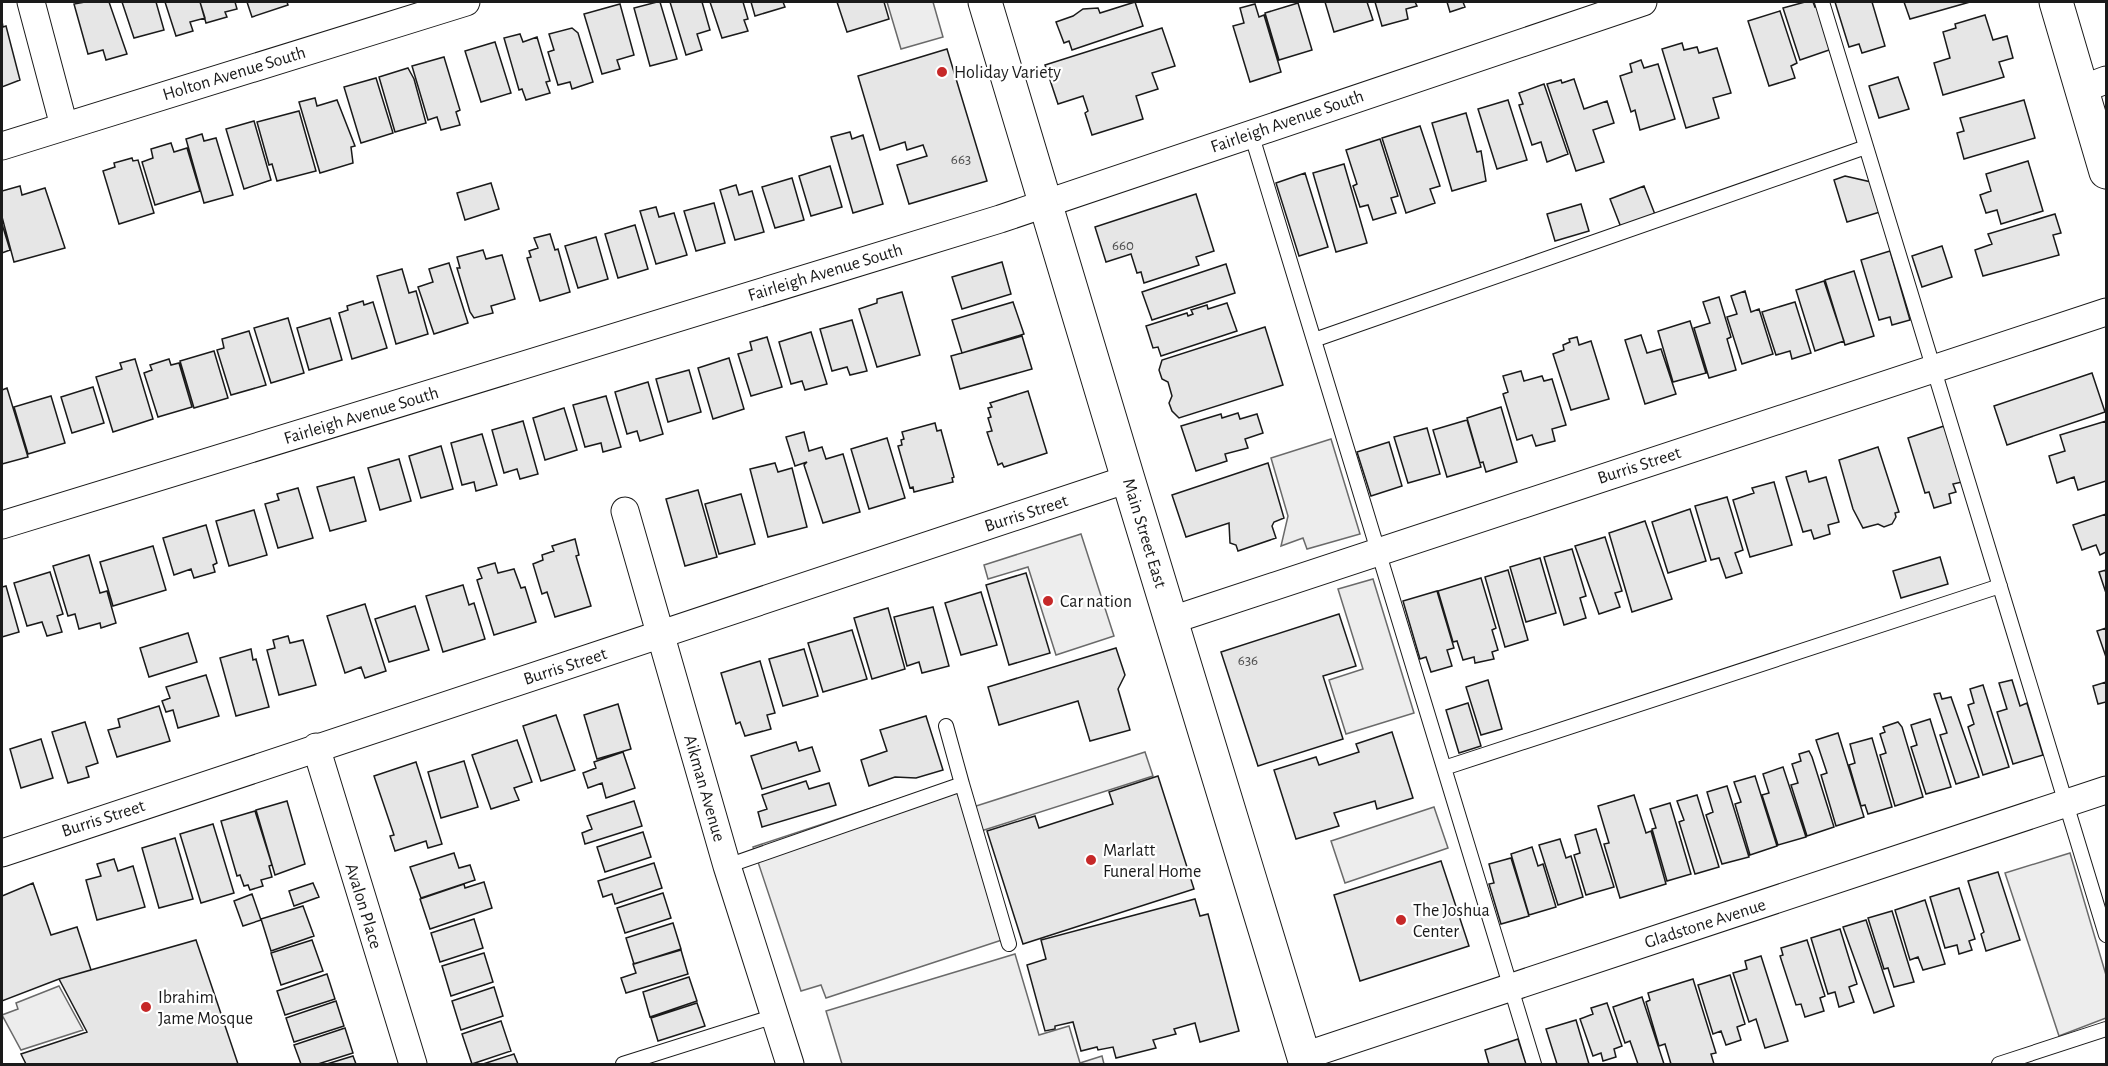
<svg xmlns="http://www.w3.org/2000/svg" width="2108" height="1066" font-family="'Alegreya Sans',sans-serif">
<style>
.parking{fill:#ededed;stroke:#6a6a6a;stroke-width:1.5}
.building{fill:#e6e6e6;stroke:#1a1a1a;stroke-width:1.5}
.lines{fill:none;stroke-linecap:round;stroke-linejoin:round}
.service-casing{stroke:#1a1a1a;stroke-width:16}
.minor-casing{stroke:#1a1a1a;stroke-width:29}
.tertiary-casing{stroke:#1a1a1a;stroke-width:35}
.primary-casing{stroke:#1a1a1a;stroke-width:35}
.service{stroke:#fff;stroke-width:14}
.minor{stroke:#fff;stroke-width:27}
.tertiary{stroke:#fff;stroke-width:33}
.primary{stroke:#fff;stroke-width:33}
.poi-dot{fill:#c62828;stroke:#fff;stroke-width:2}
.labels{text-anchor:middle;stroke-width:4.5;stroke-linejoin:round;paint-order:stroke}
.number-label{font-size:15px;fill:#4d4d4d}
.poi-label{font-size:18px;fill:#1a1a1a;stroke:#fff;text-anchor:start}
.street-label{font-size:18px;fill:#1a1a1a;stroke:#fff}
</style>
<rect width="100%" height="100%" fill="#fff"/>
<path class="parking" d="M887,2H933L943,37L901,49Z
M1331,439L1360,534L1307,549L1303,538L1281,546L1288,516L1271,458Z
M1081,534L1114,636L1056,655L1028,567L988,579L984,565Z
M1373,579L1414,713L1346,734L1329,680L1363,669L1338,589Z
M1145,752L1153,776L981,831L973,807Z
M959,779L1011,937L826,998L821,985L801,991L753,847Z
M1434,807L1448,848L1345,883L1331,841Z
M2070,853L2106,975V1018L2059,1036L2005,873Z
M1015,954L1039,1035L1069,1026L1080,1063L1102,1056L1104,1064H842L826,1011Z
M59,986L83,1030L21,1050L2,1015L18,1009L16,1003Z"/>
<path class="building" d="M85,2H109L127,54L106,60L103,50L88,54L74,4Z
M122,2H156L164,30L134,38Z
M165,2H200L205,18L190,22L193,31L176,36Z
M200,2H235L237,9L225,12L227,17L206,23Z
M247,2H287L288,5L252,17Z
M657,2H660L677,59L650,66L634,8Z
M670,2H702L710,30L697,34L702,50L686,55Z
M710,2H743L748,19L744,20L748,31L722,38Z
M751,2H783L785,7L755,16Z
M837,2H884L889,19L847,32Z
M1135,2L1143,26L1072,50L1069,41L1064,43L1056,22L1073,16L1083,9L1098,8L1100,13Z
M1325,2H1367L1373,20L1334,32Z
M1375,2H1415L1417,6L1406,9L1408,19L1382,26Z
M1447,2H1465H1463L1465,7L1450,12Z
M1805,2H1813L1815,7L1819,6L1832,49L1800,60L1783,8Z
M1835,2H1872L1885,46L1862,53L1859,44L1849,47Z
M1904,2H1970L1910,19Z
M1298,3L1312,50L1279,60L1265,13Z
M620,4L634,55L617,60L620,69L602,74L584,14Z
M1255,4L1259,17L1264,15L1281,72L1250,82L1233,26L1244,23L1240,8Z
M1780,11L1797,63L1791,66L1795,78L1769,86L1748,21Z
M1985,15L1993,40L2007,36L2013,58L1999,62L2004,77L1943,95L1934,63L1950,58L1943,32L1956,28L1955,24Z
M2,21L3,27L6,26L20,80L2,87Z
M572,28L578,33L593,82L572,89L570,82L558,85L548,52L554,50L549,34Z
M1162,28L1175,66L1152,73L1158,89L1136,96L1143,119L1092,135L1085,113L1088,111L1083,96L1058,104L1045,65Z
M520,34L523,42L537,37L550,81L546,82L550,93L526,100L522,89L519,90L504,38Z
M495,42L511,93L481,102L465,51Z
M1682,43L1684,50L1697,47L1699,53L1717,48L1731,93L1713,98L1719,118L1686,128L1662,49Z
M947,49L987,181L909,204L897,165L927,156L923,145L907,150L905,142L880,150L858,76Z
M444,57L460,110L456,112L460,125L441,130L437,117L428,120L412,66Z
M1641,60L1644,68L1658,64L1675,119L1640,130L1635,110L1631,112L1620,76L1632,72L1630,64Z
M408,68L414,79L426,123L395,132L379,77Z
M1898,77L1909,109L1879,118L1869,86Z
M376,78L393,133L361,143L344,87Z
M1574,79L1584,109L1607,101L1614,123L1593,130L1604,162L1576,171L1547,84L1561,80L1562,83Z
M1544,84L1568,154L1547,162L1541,142L1532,145L1519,105L1523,104L1519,93Z
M315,98L317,106L337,100L355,146L351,147L353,163L320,173L299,102Z
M1508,100L1527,160L1497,169L1478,109Z
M2024,100L2035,138L1964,159L1957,133L1964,131L1960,118Z
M299,111L316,171L277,181L272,164L269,165L257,122Z
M1466,113L1477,152L1481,151L1486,181L1452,191L1432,123Z
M254,121L271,180L244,189L226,129Z
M1420,126L1440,186L1430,189L1435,203L1406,213L1382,138Z
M850,132L852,139L863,135L883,204L853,213L831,137Z
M202,134L204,141L216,138L233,195L204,203L186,139Z
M1380,139L1398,196L1391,198L1396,213L1373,220L1368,205L1360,207L1353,186L1357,184L1346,150Z
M171,143L174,152L187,148L200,191L155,205L142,162L153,158L151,149Z
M132,158L133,161L138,160L154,213L119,224L103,171L115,167L114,163Z
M2028,161L2043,211L2001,224L1997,210L1986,213L1980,195L1991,191L1986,174Z
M1344,164L1367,243L1336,252L1313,173Z
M830,166L842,207L811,216L799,176Z
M1305,173L1328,247L1299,256L1276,183Z
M1845,176L1871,182L1880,212L1847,222L1834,180Z
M792,178L804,220L775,228L762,187Z
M491,183L499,209L465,220L457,193Z
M736,185L739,195L752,191L764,232L735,240L720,190Z
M20,186L22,195L45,188L65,248L14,262L2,217V191Z
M1644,186L1656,217L1622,230L1610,199Z
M1196,194L1214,251L1196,257L1199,265L1144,283L1141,272L1137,273L1131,254L1106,262L1095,227Z
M714,203L725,243L696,251L684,211Z
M1581,204L1589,231L1555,241L1547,214Z
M656,207L659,217L674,213L687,255L656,264L640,211Z
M2055,214L2061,233L2053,235L2059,255L1983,276L1975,250L1992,244L1988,234Z
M2,224L10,250L2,253Z
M635,225L648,269L618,278L605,234Z
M550,234L555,250L558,249L570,292L540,301L527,258L531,257L529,251L538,248L534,238Z
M596,237L608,279L578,288L565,246Z
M1942,246L1952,277L1922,287L1912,256Z
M483,250L486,259L502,255L515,299L491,306L493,313L474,318L470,312L457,268H460L457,257Z
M1890,251L1910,320L1892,325L1890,317L1879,320L1861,260Z
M1002,262L1011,294L962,309L952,277Z
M449,263L468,323L434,334L418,287L433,282L429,269Z
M1226,264L1235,293L1152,320L1142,292Z
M402,269L409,293L416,291L428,334L396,344L377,276Z
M1854,271L1874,336L1845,345L1825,280Z
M1824,281L1844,341L1815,351L1796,290Z
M1745,291L1751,312L1759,309L1773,354L1742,364L1727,317L1737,314L1731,296Z
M902,292L920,355L877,367L859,309L877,303V299Z
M1719,297L1731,337L1727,339L1736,370L1709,378L1694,328L1710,323L1703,302Z
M363,301L364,305L373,302L387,348L352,359L339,313L348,310L347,306Z
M1013,302L1024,334L962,353L952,320Z
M1795,302L1811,353L1792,359L1790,351L1776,355L1762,312Z
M1227,303L1237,331L1161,356L1158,347L1153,348L1146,326L1187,313L1188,316L1193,314L1191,310L1207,305L1208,309Z
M288,318L304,373L271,383L254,328Z
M330,318L342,360L309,370L297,328Z
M852,320L867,371L850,375L847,367L832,371L820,329Z
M1690,321L1706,373L1673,382L1658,331Z
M1265,327L1283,385L1179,418L1172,411L1169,403L1172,396L1168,382L1162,379L1159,370L1162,360Z
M249,331L266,385L231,395L217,350L224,348L222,339Z
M811,332L827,384L805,390L802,381L791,384L779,342Z
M1641,335L1647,353L1661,349L1676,394L1645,404L1625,340Z
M1022,336L1032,369L960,389L951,356Z
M767,337L782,387L751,396L738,354L752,350L750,342Z
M1577,337L1579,345L1591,341L1609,399L1571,410L1553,354L1564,350L1563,345L1570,342L1569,339Z
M214,351L228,398L194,408L180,361Z
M729,358L744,409L713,419L698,368Z
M135,359L153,419L113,432L96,377L122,369L120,363Z
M169,359L171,365L179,363L192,407L158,417L144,373L152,370L150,365Z
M689,370L701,412L668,422L656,379Z
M1521,371L1524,381L1542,376L1544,381L1552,379L1566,425L1552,429L1555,441L1536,446L1532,435L1517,440L1503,394L1508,392L1503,376Z
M2092,373L2105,412L2007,445L1994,406Z
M648,382L663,434L640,441L637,431L627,434L615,392Z
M93,387L104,423L72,433L61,397Z
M7,388L28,457L2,464V390Z
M1028,391L1047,453L1004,467L1002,463L998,465L987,432L992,431L988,418L991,417L988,408L992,407L990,403Z
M51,396L65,443L28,454L14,407Z
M606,396L621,447L603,452L601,443L585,447L573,405Z
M1501,407L1517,462L1486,472L1483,462L1480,463L1467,418Z
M564,408L577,450L545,460L533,418Z
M1238,413L1240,419L1257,414L1263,433L1245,439L1248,448L1225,454L1227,461L1196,471L1181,426L1221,414L1222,418Z
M1467,420L1481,467L1447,477L1433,430Z
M523,421L538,474L520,479L517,469L504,473L492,430Z
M2106,421V481L2078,490L2074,477L2057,483L2049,456L2065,451L2060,435Z
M935,423L937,431L941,430L954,477L952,478L953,482L914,492L913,487L910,488L898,446L902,445L901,440L904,439L902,432Z
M1944,426L1962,482L1953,484L1956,492L1949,494L1951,503L1934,508L1929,492L1925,493L1908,438Z
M1427,428L1440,474L1408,483L1394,437Z
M804,432L809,451L822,447L826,459L843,454L860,512L823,523L804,465L807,462L795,466L786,437Z
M482,434L497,485L476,491L474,482L462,485L451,443Z
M887,438L905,498L869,509L851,449Z
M1389,442L1402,486L1371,496L1357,452Z
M441,446L453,489L421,498L409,456Z
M1878,447L1899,512L1895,513L1896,517L1892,524L1884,527L1878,524L1863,528L1853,509L1839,460Z
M399,459L411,501L380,510L368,468Z
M775,463L778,472L792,468L807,527L768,537L750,469Z
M1268,463L1284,518L1274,522L1272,526L1276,538L1238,551L1236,545L1230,543L1229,523L1186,537L1172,495Z
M1806,471L1809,482L1826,477L1839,522L1828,525L1830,534L1814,539L1811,530L1803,532L1786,477Z
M354,477L366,521L330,531L317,487Z
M1774,482L1792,545L1750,557L1733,500L1754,493L1752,488Z
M298,488L313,538L278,548L265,504L279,500L277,494Z
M698,490L717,557L685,566L666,499Z
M741,494L755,544L719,554L705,504Z
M1727,497L1743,550L1735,553L1742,573L1726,578L1719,558L1711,560L1695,506Z
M1690,509L1706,561L1668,573L1652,522Z
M254,510L267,555L229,566L216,521Z
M2106,514V552L2100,555L2096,545L2082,550L2073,525Z
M1645,521L1672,599L1632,612L1609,533Z
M206,525L217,563L213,565L215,572L194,578L191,569L174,575L163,538Z
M1605,537L1622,591L1615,593L1620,607L1599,614L1575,546Z
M575,539L579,555L576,556L591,606L555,617L547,592L542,594L533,564L543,560L542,555L554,551L552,546Z
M153,546L166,590L113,606L100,562Z
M1572,549L1586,596L1580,598L1586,618L1564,625L1544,557Z
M89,555L100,593L107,591L116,623L101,628L100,623L79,629L75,614L68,616L53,566Z
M1940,557L1948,584L1901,598L1893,571Z
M1540,558L1556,613L1526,622L1510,567Z
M495,563L498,573L514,569L521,588L525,587L536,622L494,635L477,580L482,578L478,568Z
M1508,570L1528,640L1505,647L1485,577Z
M2106,570V593L2099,572Z
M50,572L63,614L57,616L62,632L47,636L42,622L27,626L14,583Z
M1026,573L1050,653L1009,665L986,585Z
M1481,578L1496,628L1492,630L1498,650L1492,652L1494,659L1475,663L1474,657L1463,660L1457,641L1453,642L1438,591Z
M463,585L469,605L474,603L485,639L443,652L426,596Z
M6,586L19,632L2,637V587Z
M1437,591L1454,648L1447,650L1452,666L1431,672L1426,657L1420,659L1403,601Z
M981,592L997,645L961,655L945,603Z
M365,604L386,671L365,678L361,667L345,673L327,616Z
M415,606L429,650L389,662L375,619Z
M933,607L949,666L922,673L919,662L907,666L894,617Z
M888,608L905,669L872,679L854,618Z
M1339,614L1356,666L1323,676L1343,739L1258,766L1221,652Z
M2106,628V657L2097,631Z
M852,630L867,679L823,692L808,643Z
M188,633L197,662L149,677L140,648Z
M288,636L290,643L303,640L316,685L279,695L267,650L275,648L273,640Z
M1116,648L1125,675L1118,689L1130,730L1090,741L1078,701L999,725L988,687Z
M251,649L253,660L256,659L269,707L236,716L220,658Z
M804,649L818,696L783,706L769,659Z
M760,661L775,713L767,715L771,729L745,736L740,722L736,724L721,673Z
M206,675L219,716L178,728L173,710L166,712L162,701L170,698L166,687Z
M1488,680L1502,729L1481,735L1466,687Z
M2012,680L2020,706L2027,703L2043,755L2013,764L1997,712L2007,709L1999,683Z
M2106,682V702L2098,704L2093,686Z
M1983,685L2009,767L1983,775L1968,727L1974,724L1968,705L1974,703L1970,689Z
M1940,693L1942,699L1951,697L1979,777L1956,784L1940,735L1947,733L1934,694Z
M1468,703L1481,746L1459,753L1446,710Z
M618,704L631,749L597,759L584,715Z
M159,706L170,741L117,757L108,730L120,727L118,719Z
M556,715L575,770L541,781L523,726Z
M926,716L943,770L916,778L895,777L869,786L861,760L887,751L880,730Z
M1930,719L1951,787L1926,794L1911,747L1917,745L1911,725Z
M85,722L98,763L86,767L89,777L68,783L52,732Z
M1898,722L1902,727L1923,797L1895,806L1880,755L1886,753L1880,734L1885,732L1883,727Z
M1392,732L1413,798L1377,809L1375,801L1334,813L1339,826L1296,839L1274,770L1316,757L1319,765L1359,752L1356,744Z
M1838,733L1864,817L1836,826L1821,775L1827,773L1816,740Z
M1872,738L1892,807L1868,814L1865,805L1861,806L1849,765L1855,763L1850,744Z
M41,739L53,778L21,788L10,749Z
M517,740L532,782L514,788L519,800L491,809L472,755Z
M796,742L799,751L812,747L820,771L762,789L751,756Z
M1809,751L1812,757L1834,827L1807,836L1791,785L1798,783L1792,764L1801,761L1799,754Z
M623,752L635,788L606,798L602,783L588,788L583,773L596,768L594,762Z
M464,761L478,807L441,818L428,772Z
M416,762L442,844L428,848L426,841L395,851L390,836L394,835L374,776Z
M1783,767L1806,837L1778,845L1762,795L1769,793L1763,774Z
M1158,776L1194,889L1023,944L987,831L1035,816L1039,828L1113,804L1109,792Z
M1755,776L1777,846L1750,855L1735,804L1741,802L1734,782Z
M806,781L809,789L829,783L836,805L762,827L758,812L767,809L762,795Z
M1727,786L1749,857L1722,864L1706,815L1713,812L1707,792Z
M1634,795L1646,833L1651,831L1666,884L1620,898L1604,844L1609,843L1598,806Z
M1697,795L1719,867L1695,874L1679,822L1684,820L1677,801Z
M287,801L305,864L275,875L256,810Z
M634,801L642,826L585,844L582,833L592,829L587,816Z
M1670,803L1691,874L1667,881L1652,829L1656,828L1650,809Z
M255,811L272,865L269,866L272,877L261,880L263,886L250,890L248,885L244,886L240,875L237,876L221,821Z
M213,824L234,893L201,903L180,834Z
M1596,829L1614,887L1586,895L1574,855L1580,853L1575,835Z
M643,832L651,857L605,872L597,847Z
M175,838L193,899L159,908L142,848Z
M1560,839L1566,858L1571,856L1583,897L1558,905L1539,845Z
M1532,847L1538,866L1543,864L1556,907L1529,915L1511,854Z
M454,853L459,868L470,865L475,880L421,898L410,867Z
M1511,858L1529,916L1501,924L1489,884L1494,883L1489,864Z
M114,859L118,871L133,866L145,907L97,920L86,880L101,876L97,864Z
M1441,861L1469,946L1360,981L1334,895Z
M654,863L662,888L615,904L612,894L603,897L598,881Z
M1998,872L2020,940L1986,951L1981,934L1984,932L1968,881Z
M484,882L492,908L430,929L420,899L464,884L465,888Z
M33,883L51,935L77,927L91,970L59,979L2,1001V896Z
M313,883L319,897L294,906L289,891Z
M1959,888L1975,939L1969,941L1972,950L1959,954L1957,945L1945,948L1930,897Z
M663,893L671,918L625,933L617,908Z
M252,894L261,920L243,926L234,901Z
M1195,899L1200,916L1208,914L1239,1031L1200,1042L1195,1023L1174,1029L1176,1034L1153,1040L1156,1048L1116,1058L1113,1047L1098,1050L1097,1047L1081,1051L1073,1022L1055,1026V1029L1045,1031L1027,965L1046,959L1041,940Z
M1925,900L1945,964L1923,970L1918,957L1910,960L1895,910Z
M303,906L314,936L271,951L261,919Z
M1892,911L1914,982L1894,987L1888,968L1884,969L1868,918Z
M474,919L483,948L440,962L431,933Z
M1866,920L1894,1006L1874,1013L1843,927Z
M673,923L681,949L634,964L626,938Z
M1840,929L1857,984L1849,987L1854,1002L1839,1007L1835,992L1828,994L1811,938Z
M196,940L238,1064H26L21,1054L87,1032L59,979Z
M312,940L323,971L281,985L271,953Z
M1807,940L1825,996L1820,998L1824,1011L1805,1017L1801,1004L1796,1005L1780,956L1783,955L1781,948Z
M681,950L688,974L626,993L621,978L636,973L633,964Z
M484,953L493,982L451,996L442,966Z
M1761,956L1788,1041L1765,1048L1756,1019L1749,1022L1733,973L1747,969L1745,961Z
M327,974L335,999L285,1015L277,991Z
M1730,975L1745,1024L1737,1027L1741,1040L1726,1045L1721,1031L1713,1034L1698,985Z
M689,977L697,1001L650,1017L643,992Z
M1693,979L1716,1053L1711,1054L1714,1064H1671L1665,1044L1659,1046L1646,1002L1650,1000L1648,993Z
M494,987L503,1016L461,1030L452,1001Z
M1642,997L1664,1064H1638L1630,1041L1625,1043L1613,1007Z
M336,1001L344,1026L294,1042L286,1018Z
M697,1003L705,1026L658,1041L651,1018Z
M1607,1003L1622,1046L1614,1049L1616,1057L1603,1061L1601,1053L1593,1056L1580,1019L1593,1014L1591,1008Z
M1576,1020L1589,1064H1557L1546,1029Z
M501,1021L511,1051L472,1064L462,1034Z
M345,1028L353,1053L318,1064H301L294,1045Z
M1518,1039L1526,1064H1489L1485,1050Z
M514,1054L518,1064H483Z
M353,1056L356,1064H327Z"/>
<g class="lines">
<g class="service-casing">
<path id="service" d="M1822,2L2106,935
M1251,133L1534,1064
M1314,340L1866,147
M946,726L962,784
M1444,768L2000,586
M727,866L962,784L1009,944
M623,1064L775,1016
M1999,1064L2106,1029"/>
</g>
<g class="minor-casing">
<path id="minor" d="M31,2L64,126
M2082,89L2106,80
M2,146L466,2
M625,511L727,866L790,1064
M2,525L1000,219L1643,2
M1172,620L2106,312
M316,747L413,1064
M2,853L1128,479
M1304,1056L2106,790"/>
</g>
<g class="tertiary-casing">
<path id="tertiary" d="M2056,2L2106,172"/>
</g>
<g class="primary-casing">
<path id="primary" d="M985,2L1128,479L1306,1064"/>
</g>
<use href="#service" class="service"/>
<use href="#minor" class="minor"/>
<use href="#tertiary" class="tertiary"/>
<use href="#primary" class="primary"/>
</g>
<g class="poi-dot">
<circle cx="942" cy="72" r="6"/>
<circle cx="1048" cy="601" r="6"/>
<circle cx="1091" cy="860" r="6"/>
<circle cx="1401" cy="920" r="6"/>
<circle cx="146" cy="1007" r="6"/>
</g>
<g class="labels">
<g class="number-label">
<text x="961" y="164">663</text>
<text x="1123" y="250">660</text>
<text x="1248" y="665">636</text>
</g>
<g class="poi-label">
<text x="954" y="78">Holiday Variety</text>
<text x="1060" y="607">Car nation</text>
<text x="1103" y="856">Marlatt<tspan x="1103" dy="21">Funeral Home</tspan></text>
<text x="1413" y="916">The Joshua<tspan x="1413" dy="21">Center</tspan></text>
<text x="158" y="1003">Ibrahim<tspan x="158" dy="21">Jame Mosque</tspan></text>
</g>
<g class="street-label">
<text transform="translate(234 73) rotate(-17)" y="6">Holton Avenue South</text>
<text transform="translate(1287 121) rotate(-19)" y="6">Fairleigh Avenue South</text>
<text transform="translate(825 272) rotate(-17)" y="6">Fairleigh Avenue South</text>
<text transform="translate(361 415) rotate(-17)" y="6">Fairleigh Avenue South</text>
<text transform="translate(1639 465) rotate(-18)" y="6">Burris Street</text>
<text transform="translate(1026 513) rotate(-18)" y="6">Burris Street</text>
<text transform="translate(1145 533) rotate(73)" y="6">Main Street East</text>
<text transform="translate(565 666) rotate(-18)" y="6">Burris Street</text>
<text transform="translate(705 788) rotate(74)" y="6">Aikman Avenue</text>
<text transform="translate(103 818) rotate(-18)" y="6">Burris Street</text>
<text transform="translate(364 906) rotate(73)" y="6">Avalon Place</text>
<text transform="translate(1705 923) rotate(-18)" y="6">Gladstone Avenue</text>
</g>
</g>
<rect width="2108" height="1066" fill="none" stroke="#1a1a1a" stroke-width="6"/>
</svg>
